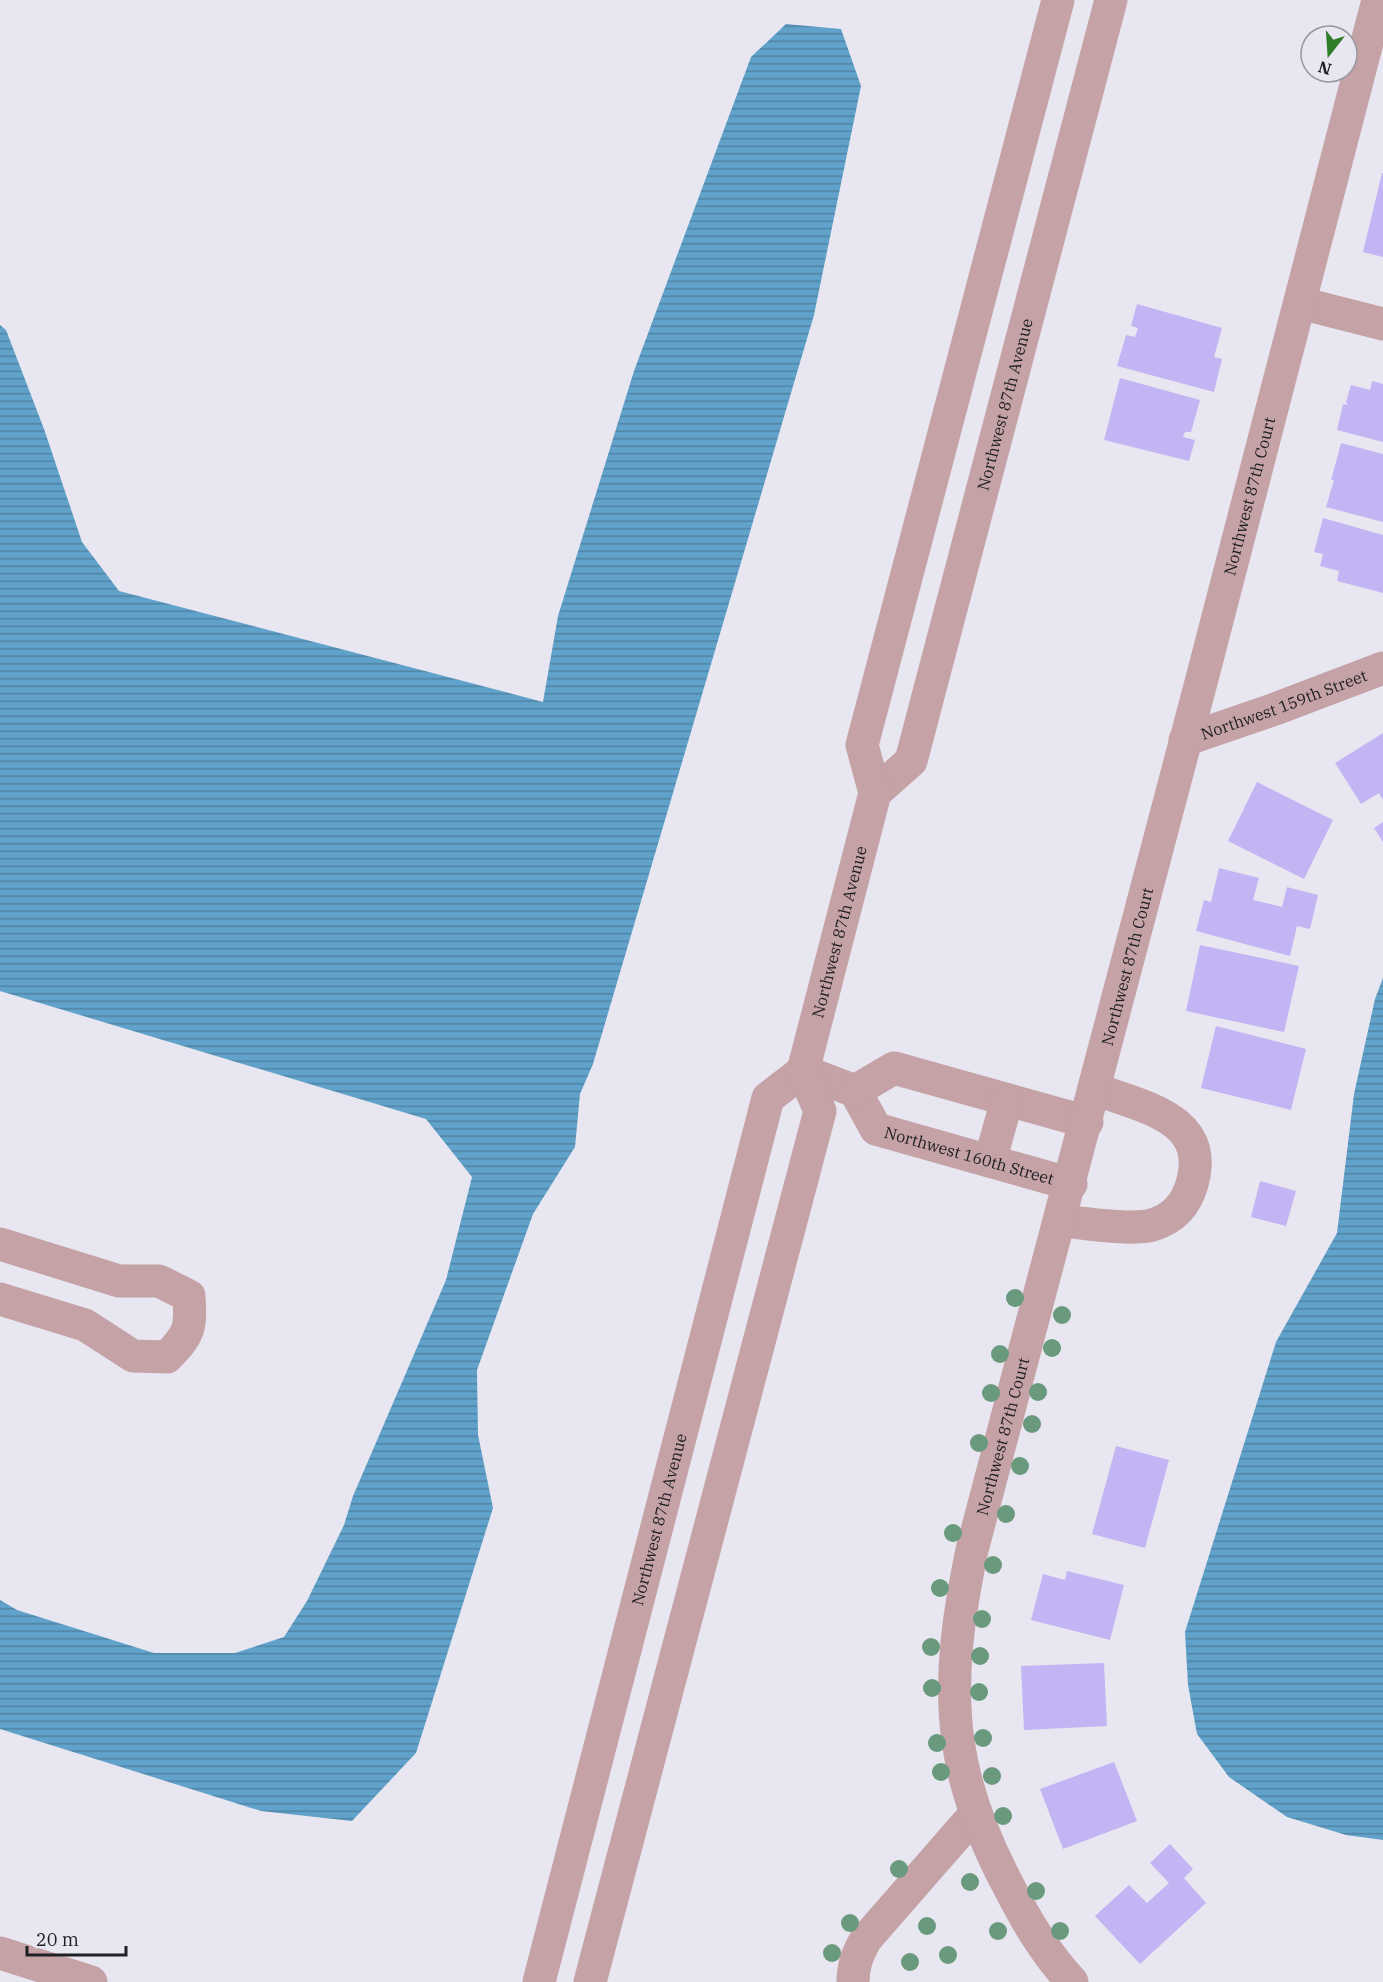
<svg xmlns="http://www.w3.org/2000/svg" width="1383" height="1982" font-family="'IBM Plex Serif',serif">
<style>
.water{fill:url(#water-rules)}
.building{fill:#c3b5f4}
.lines{fill:none;stroke-linecap:round;stroke-linejoin:round}
.minor{stroke:#c4a2a6;stroke-width:33}
.tree{fill:#699a7e}
.labels{text-anchor:middle;stroke-width:4.5;stroke-linejoin:round;paint-order:stroke}
.street-label{font-size:16px;fill:#202024;stroke:#e8e6f1}
</style>
<defs>
<pattern id="water-rules" width="6" height="5" patternUnits="userSpaceOnUse" patternTransform="scale(1.5)"><rect width="6" height="5" fill="#60a2ca"/><path d="M0 2.5h6" fill="none" stroke="#4f84a4"/></pattern>
</defs>
<rect width="100%" height="100%" fill="#e8e6f1"/>
<path class="water" d="M786,24L841,29L861,86L814,315L593,1064L580,1094L575,1147L533,1214L477,1370L478,1435L493,1508L416,1753L352,1821L261,1811L0,1729V1600L17,1610L154,1653H235L284,1637L307,1601L344,1525L353,1496L446,1280L472,1177L426,1119L0,991V325L6,330L44,429L82,542L119,591L543,702L558,616L634,371L751,57Z
M1383,978V1840L1346,1835L1287,1817L1229,1777L1197,1734L1188,1685L1185,1632L1276,1342L1337,1233L1354,1094L1375,999Z"/>
<path class="building" d="M1382,173H1383V257L1363,252Z
M1137,304L1222,328L1214,357L1222,359L1214,392L1117,366L1126,335L1135,337L1138,328L1131,326Z
M1120,378L1200,400L1191,432H1185L1183,437L1195,440L1189,461L1104,440Z
M1372,381L1383,384V442L1337,430L1343,404L1348,405L1346,402L1351,385L1370,390Z
M1341,443L1383,454V522L1326,507L1334,480H1331L1332,477Z
M1323,518L1383,535V593L1337,581L1339,571L1320,566L1323,554L1314,552Z
M1383,733V800L1379,793L1361,804L1335,763Z
M1257,782L1333,820L1304,879L1228,841Z
M1383,822V842L1374,828Z
M1219,868L1259,878L1253,900L1282,907L1287,887L1318,895L1310,929L1297,926L1290,956L1196,931L1204,900L1211,902Z
M1200,945L1299,966L1284,1032L1186,1011Z
M1216,1026L1306,1049L1291,1110L1201,1088Z
M1260,1181L1296,1191L1286,1226L1251,1217Z
M1116,1446L1169,1460L1145,1548L1092,1534Z
M1067,1571L1124,1585L1110,1640L1031,1620L1043,1574L1065,1580Z
M1104,1663L1107,1726L1024,1730L1021,1666Z
M1114,1762L1137,1821L1063,1849L1040,1789Z
M1170,1844L1193,1869L1184,1878L1206,1903L1140,1964L1095,1916L1129,1885L1147,1903L1169,1883L1150,1863Z"/>
<g class="lines">
<g class="minor">
<path d="M1300,303L1383,324"/>
<path id="s1" d="M1185,740L1275,709L1383,668"/>
<path id="s2" d="M875,793L911,761L1111,0"/>
<path id="s3" d="M803,1071L855,1091L876,1129L1071,1184"/>
<path d="M855,1091L894,1068L1087,1122"/>
<path d="M990,1161L1007,1100"/>
<path d="M1061,1221C1085,1223 1130,1231 1152,1225C1173,1219 1186,1205 1192,1184C1211,1118 1143,1107 1095,1089"/>
<path d="M0,1244L119,1281H159L189,1296C191,1328 190,1334 167,1357L133,1356L85,1325L0,1299"/>
<path d="M0,1953L91,1982"/>
<path id="s4" d="M539,1982L768,1098L803,1071"/>
<path id="s5" d="M590,1982L820,1111L803,1071L875,793L862,745L1058,0"/>
<path d="M853,1982C853,1965 858,1953 866,1939L976,1813"/>
<path id="s6" d="M1072,1982C1045,1953 1027,1922 1009,1887C985,1842 965,1791 958,1741C949,1676 959,1613 972,1550C1112,1034 1243,517 1378,0"/>
</g>
</g>
<g class="tree">
<circle cx="1015" cy="1298" r="9"/>
<circle cx="1062" cy="1315" r="9"/>
<circle cx="1052" cy="1348" r="9"/>
<circle cx="1000" cy="1354" r="9"/>
<circle cx="1038" cy="1392" r="9"/>
<circle cx="991" cy="1393" r="9"/>
<circle cx="1032" cy="1424" r="9"/>
<circle cx="979" cy="1443" r="9"/>
<circle cx="1020" cy="1466" r="9"/>
<circle cx="1006" cy="1514" r="9"/>
<circle cx="953" cy="1533" r="9"/>
<circle cx="993" cy="1565" r="9"/>
<circle cx="940" cy="1588" r="9"/>
<circle cx="982" cy="1619" r="9"/>
<circle cx="931" cy="1647" r="9"/>
<circle cx="980" cy="1656" r="9"/>
<circle cx="932" cy="1688" r="9"/>
<circle cx="979" cy="1692" r="9"/>
<circle cx="983" cy="1738" r="9"/>
<circle cx="937" cy="1743" r="9"/>
<circle cx="941" cy="1772" r="9"/>
<circle cx="992" cy="1776" r="9"/>
<circle cx="1003" cy="1816" r="9"/>
<circle cx="899" cy="1869" r="9"/>
<circle cx="970" cy="1882" r="9"/>
<circle cx="1036" cy="1891" r="9"/>
<circle cx="850" cy="1923" r="9"/>
<circle cx="927" cy="1926" r="9"/>
<circle cx="998" cy="1931" r="9"/>
<circle cx="1060" cy="1931" r="9"/>
<circle cx="832" cy="1953" r="9"/>
<circle cx="948" cy="1955" r="9"/>
<circle cx="910" cy="1962" r="9"/>
</g>
<g class="labels">
<g class="street-label">
<text dy="6" stroke="none"><textPath href="#s2" startOffset="417">Northwest 87th Avenue</textPath></text>
<text dy="6" stroke="none"><textPath href="#s6" startOffset="1552">Northwest 87th Court</textPath></text>
<text dy="6" stroke="none"><textPath href="#s1" startOffset="105">Northwest 159th Street</textPath></text>
<text dy="6" stroke="none"><textPath href="#s5" startOffset="1088">Northwest 87th Avenue</textPath></text>
<text dy="6" stroke="none"><textPath href="#s6" startOffset="1066">Northwest 87th Court</textPath></text>
<text dy="6" stroke="none"><textPath href="#s3" startOffset="196">Northwest 160th Street</textPath></text>
<text dy="6" stroke="none"><textPath href="#s6" startOffset="580">Northwest 87th Court</textPath></text>
<text dy="6" stroke="none"><textPath href="#s4" startOffset="478">Northwest 87th Avenue</textPath></text>
</g>
</g>
<g transform="translate(1329 54) rotate(197)"><circle r="28" fill="#e8e6f1" stroke="#98979f" stroke-width="1.5"/>
<path d="M0-4.5L10 22L0 15L-10 22Z" fill="#2f7d26"/>
<text y="-9" font-size="16" font-weight="bold" text-anchor="middle" fill="#202024">N</text>
</g>
<path d="M27 1946v9h99v-9" fill="none" stroke="#202024" stroke-width="3"/>
<text x="36" y="1946" font-size="18" fill="#202024" stroke="#e8e6f1" stroke-width="4.5" paint-order="stroke">20 m</text>
</svg>
